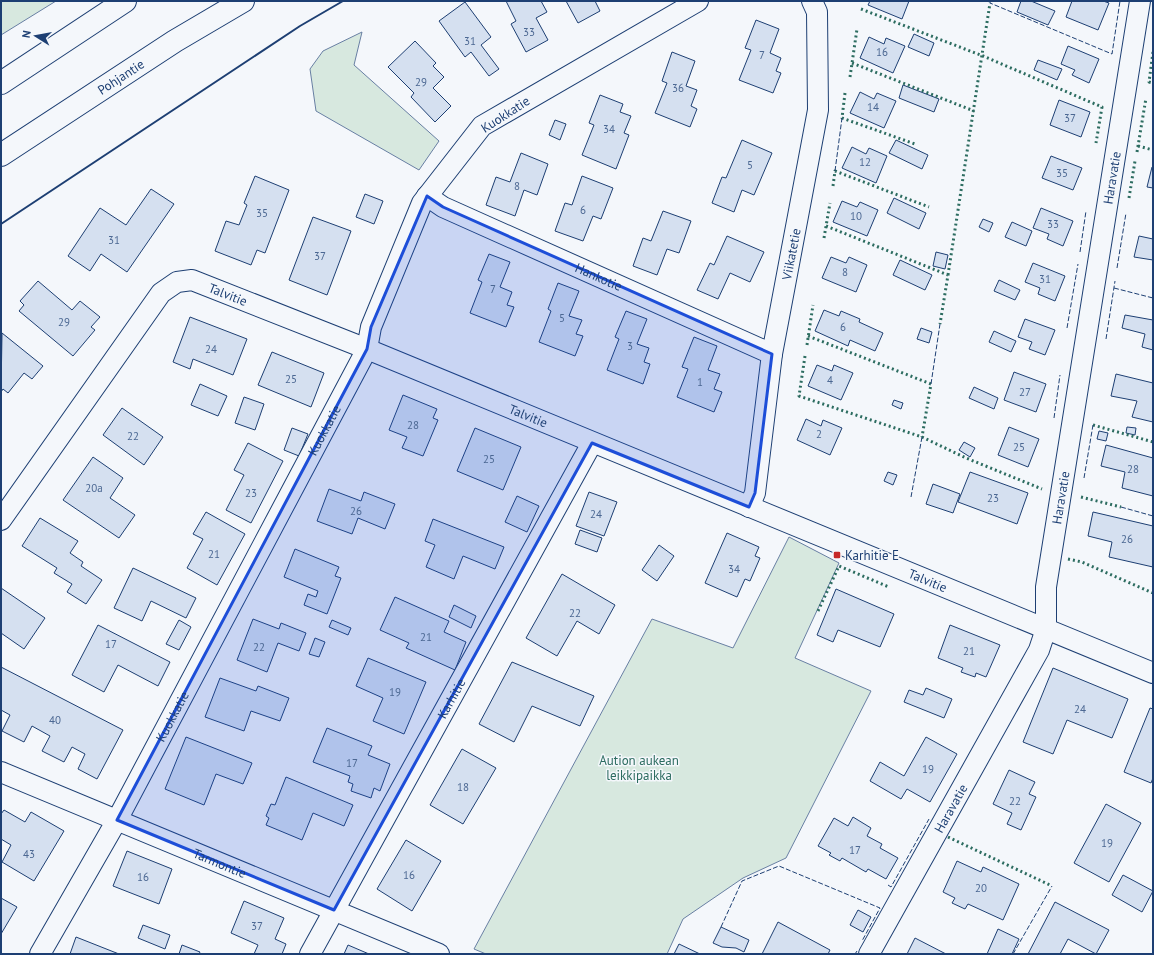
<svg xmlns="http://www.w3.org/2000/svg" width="1154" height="955" font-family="'PT Sans',sans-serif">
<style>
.green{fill:#d7e8df;stroke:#687fa3}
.building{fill:#d5e0f0;stroke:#1d3f73}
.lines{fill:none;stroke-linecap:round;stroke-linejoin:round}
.street-casing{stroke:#1d3f73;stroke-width:22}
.highway-casing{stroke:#1d3f73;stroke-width:24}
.street{stroke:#f4f7fb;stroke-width:20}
.highway{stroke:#f4f7fb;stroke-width:22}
.hedge{stroke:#2c6c60;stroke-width:3;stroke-dasharray:2 3;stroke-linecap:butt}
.fence{stroke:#1d3f73;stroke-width:1;stroke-dasharray:5 2;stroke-linecap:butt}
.wall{stroke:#1d3f73;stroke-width:2}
.marked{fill:#1d4ed8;fill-opacity:0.2;stroke:#1d4ed8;stroke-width:3;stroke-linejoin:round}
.poi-dot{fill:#c62828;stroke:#f4f7fb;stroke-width:1.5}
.labels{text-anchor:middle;stroke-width:3;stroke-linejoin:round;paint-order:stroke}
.number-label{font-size:11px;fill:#4b6792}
.street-label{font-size:13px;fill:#1d3f73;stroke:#f4f7fb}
.poi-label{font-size:13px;fill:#1d3f73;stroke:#f4f7fb;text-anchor:start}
.park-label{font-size:13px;fill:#2c6c60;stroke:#f4f7fb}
</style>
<rect width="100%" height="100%" fill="#f4f7fb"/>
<path class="green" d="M1,1H56L1,35Z
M362,32L354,65L439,141L419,170L316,111L310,69L323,51Z
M789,537L839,563L795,658L871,691L786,858L743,878L683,919L667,954H486L474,949L652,619L733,648Z"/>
<path class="building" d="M506,1H541L547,12L536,18L548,40L526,52L511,24L516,21Z
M566,1H595L600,11L578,23Z
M870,1H909L902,19L868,5Z
M1021,1H1031L1055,11L1048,25L1017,12Z
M1072,1H1103L1109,3L1098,30L1066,17Z
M465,2L491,37L481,45L499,69L489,76L471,52L465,57L439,21Z
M756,20L779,29L770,53L781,58L776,71L781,73L773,93L739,80L751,50L745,48Z
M914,34L934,43L929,56L908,47Z
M869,37L884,44L886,38L905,46L893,73L860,58Z
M415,41L436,63L433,66L444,77L433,88L451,106L435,122L411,97L414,93L388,67Z
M1068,46L1099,59L1089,83L1072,75L1075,70L1061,64Z
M672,52L695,61L686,86L697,90L691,106L697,109L690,127L655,113L667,83L662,81Z
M1038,60L1062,69L1057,80L1034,70Z
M903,85L939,99L934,112L899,98Z
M860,92L874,99L877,93L896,101L884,128L850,113Z
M600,95L623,104L620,112L631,116L624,133L629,135L616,169L582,155L594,125L589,123Z
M1059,100L1090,112L1081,137L1050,125Z
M555,120L566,124L560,140L549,135Z
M742,140L772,153L754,195L742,190L734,212L712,203L722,177L726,178Z
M896,140L928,155L922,169L889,153Z
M852,147L866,154L869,148L887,156L876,183L842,168Z
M521,153L548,164L537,195L524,190L515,216L486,205L496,177L510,182Z
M1051,156L1082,168L1073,190L1042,178Z
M1152,167H1153V188L1147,187Z
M255,176L289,190L265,253L257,250L251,265L215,251L226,221L239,225L247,205L244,203Z
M582,176L613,188L601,219L593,216L583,241L555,231L565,203L572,205Z
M151,189L174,204L127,272L101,254L90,271L68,256L100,208L126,225Z
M365,194L383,201L374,224L356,217Z
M894,198L926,213L919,229L887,213Z
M842,201L857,207L860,202L878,210L867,236L833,222Z
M1041,208L1073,221L1063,246L1047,239L1049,234L1033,228Z
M663,211L691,221L679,253L667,249L657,275L633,266L643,238L651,241Z
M313,217L351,231L327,295L289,280Z
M983,219L993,223L989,232L979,227Z
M1012,222L1032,231L1026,246L1005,237Z
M727,236L764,252L750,282L730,273L718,299L697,290L710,263L714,265Z
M1139,236L1153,239V260L1134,257Z
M936,252L948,255L945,269L933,266Z
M489,254L510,262L500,287L512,292L507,305L514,307L506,327L470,313L482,282L478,280Z
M831,257L846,263L849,257L867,265L856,292L822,278Z
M900,260L932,275L925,290L893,275Z
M1033,263L1065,276L1055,301L1038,294L1040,288L1025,282Z
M999,280L1020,290L1015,300L994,291Z
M38,281L72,310L80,301L100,317L91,327L95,330L73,356L19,311L24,305L20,301Z
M558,283L579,291L569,316L582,320L576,334L583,336L575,356L539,342L551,311L548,309Z
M824,310L839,316L841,311L860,319L859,322L883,333L875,351L850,340L848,346L815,331Z
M626,311L647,319L637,344L649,348L644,362L650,364L643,384L607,370L619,339L615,337Z
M1125,315L1153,320V350L1142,347L1145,334L1122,328Z
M190,317L247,339L233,375L193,359L190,369L173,362Z
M1025,319L1055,330L1045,355L1029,349L1032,342L1018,337Z
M921,328L932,332L929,343L917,339Z
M994,331L1016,341L1011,352L989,342Z
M2,333L43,366L32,379L24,373L8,393L3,389L1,392Z
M694,337L717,346L708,370L720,374L714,389L722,392L714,412L677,397L688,369L682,367Z
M272,352L324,373L311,407L258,385Z
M817,365L832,371L834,365L853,373L841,400L808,386Z
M1014,372L1046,384L1036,412L1004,400Z
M1116,374L1153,383V422L1132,417L1137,401L1111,396Z
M200,384L227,396L218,416L191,405Z
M974,387L998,398L994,409L969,398Z
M403,395L437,409L433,418L438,420L423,456L402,448L407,437L389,430Z
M244,397L264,404L255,430L235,423Z
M894,400L903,403L901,409L892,405Z
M122,408L163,437L144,465L103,435Z
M806,419L821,426L823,420L842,428L830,455L797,440Z
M1009,427L1039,439L1028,467L998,455Z
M1127,427L1136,428L1135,435L1126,433Z
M292,428L308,434L299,456L284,450Z
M475,428L521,447L503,490L457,471Z
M1099,431L1108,433L1106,441L1097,439Z
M964,442L975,448L970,457L959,450Z
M248,443L283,461L251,523L226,510L244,475L234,470Z
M1106,445L1153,458V496L1122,488L1125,472L1101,466Z
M93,457L123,478L110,498L135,515L119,538L63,500Z
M888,472L897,475L893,485L884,481Z
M970,472L1028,493L1017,524L958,502Z
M933,484L960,494L953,513L926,504Z
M329,489L361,501L364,492L395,504L385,529L358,518L352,534L317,521Z
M589,492L617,502L604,536L576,526Z
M517,496L539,506L527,532L505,522Z
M206,512L245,534L217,585L187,568L203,539L193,534Z
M1093,512L1153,526V567L1109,557L1112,542L1088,536Z
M40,518L78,541L70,553L83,562L81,566L102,580L86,604L67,592L72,584L54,573L57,568L22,546Z
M433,519L504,547L495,569L463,556L454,579L426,567L435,545L425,541Z
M580,530L602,538L597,552L575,544Z
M727,533L759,547L755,556L760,558L750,581L745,579L737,597L705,583Z
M659,545L674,556L657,581L642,570Z
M295,549L339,567L335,576L341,578L327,614L304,605L308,594L316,597L318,591L284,577Z
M133,568L196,598L186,618L151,601L142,621L114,608Z
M562,574L615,605L599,634L577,621L557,656L526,638Z
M1,588L45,618L24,649L1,633Z
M836,589L894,614L880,647L838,630L833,642L817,635Z
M395,597L449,621L444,632L466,642L455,670L406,648L409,643L380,630Z
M454,605L476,616L471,628L449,617Z
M253,619L279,629L281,623L306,633L299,651L278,643L267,672L237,660Z
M179,620L191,627L179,650L166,644Z
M332,620L351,628L348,635L329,627Z
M98,625L170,662L158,686L118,665L104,692L72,675Z
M950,625L1000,645L986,677L976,673L975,677L961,672L963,668L938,658Z
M315,638L325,642L319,657L309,654Z
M368,658L426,682L404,734L373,721L383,698L356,686Z
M512,662L594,696L580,726L532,706L514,742L479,724Z
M1,667L123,730L97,779L78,769L85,754L72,747L64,762L42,751L50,736L32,726L24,742L2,731L10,715L1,710Z
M1053,668L1128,699L1112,738L1067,720L1053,754L1023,742Z
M220,678L256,691L258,686L289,698L280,721L251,711L244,731L205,717Z
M926,688L952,699L944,718L904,702L909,690L923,695Z
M1150,708L1153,709V778L1151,783L1124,772Z
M327,728L372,746L368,755L390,764L380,791L374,788L371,798L351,791L353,784L348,782L350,776L313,762Z
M186,737L252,763L243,784L216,774L204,805L165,789Z
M926,737L957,754L930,802L907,789L901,799L870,781L880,762L904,776Z
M462,749L496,768L463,824L430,805Z
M1009,770L1035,782L1029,794L1036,797L1021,830L1007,824L1012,813L993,804Z
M286,777L353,805L344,826L313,813L302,840L266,825L269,818L266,816L271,804L275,805Z
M1106,804L1141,823L1109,882L1074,863Z
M4,810L25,822L31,812L64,831L34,881L2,862L11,845L1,839V814Z
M853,817L871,828L867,836L882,844L880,848L898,858L886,879L868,869L866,872L842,858L840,861L829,855L831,853L818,846L834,818L848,826Z
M406,840L441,861L412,911L377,889Z
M127,851L172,869L159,904L113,886Z
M957,861L981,872L983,867L1019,884L1003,920L968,904L965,909L952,903L955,898L943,892Z
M1123,875L1153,891L1142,912L1112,895Z
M1,898L17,907L1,934Z
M244,901L284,918L275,939L286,944L282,954H254L258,945L231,933Z
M1055,902L1109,930L1096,954L1068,939L1060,954H1028Z
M858,910L871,917L863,932L850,925Z
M778,922L830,950L828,954H762Z
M143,925L170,935L165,949L138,938Z
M721,927L749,940L744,952L736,948L722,947L713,943Z
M998,929L1019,939L1012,954H987Z
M76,937L119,954H70Z
M915,938L946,954H907Z
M679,944L700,954H674Z
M182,945L200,952L199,954H179Z
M348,945L369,954H344Z"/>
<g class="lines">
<g class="street-casing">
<g id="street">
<path id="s1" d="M427,196L443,207L772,354"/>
<path id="s2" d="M749,507L755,493L772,354L818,110L817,12L812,1"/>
<path id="s3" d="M1,520L161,293L177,282L192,280L367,349L1153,673"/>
<path id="s4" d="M1,772L439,954"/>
<path id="s5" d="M40,954L117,820L367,349L371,327L422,203L482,126L698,1"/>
<path id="s6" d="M310,954L592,443"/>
<path id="s7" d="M869,954L1039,650L1046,629V587L1140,1"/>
</g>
</g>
<g class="highway-casing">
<g id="highway">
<path d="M1,83L125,1"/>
<path id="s8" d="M1,155L175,41L243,1"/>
</g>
</g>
<use href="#street" class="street"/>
<use href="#highway" class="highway"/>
<path class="hedge" d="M861,9L983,56L1102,107L1096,143
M1153,52L1149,82L1153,83
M852,63L974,111
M850,77L857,29
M845,93L842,118L915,144
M1138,146L1153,150
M1137,152L1146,98
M833,186L835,171L929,207
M1129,198L1135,161
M826,226L948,275L940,324
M824,238L830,203
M948,275L990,3
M808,336L931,384L922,437
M807,345L813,305
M805,356L799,396L922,437L966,458L1042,489
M1093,425L1153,442
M1081,497L1121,507
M1068,559L1082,562L1153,593
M818,611L839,566L889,587
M948,837L1052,886"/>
<path class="fence" d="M990,1V3L1112,54L1120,1
M835,171L842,118
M1080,252L1086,211
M1117,268L1126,213
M1114,288L1153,298
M1067,328L1078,264
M1106,339L1115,281
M931,384L940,324
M1054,418L1060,375
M1084,478L1093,425
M911,497L922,437
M1121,507L1153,516
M888,885L891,887L929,819
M721,927L742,881L779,866L880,908L862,941
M855,954L857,951
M1013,954L1052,886"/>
<path class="wall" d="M1,224L300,26L343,1"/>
</g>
<path class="marked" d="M427,196L443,207L772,354L755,493L749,507L592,443L334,910L117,820L367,349L371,327Z"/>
<rect class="poi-dot" x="833" y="551" width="8" height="8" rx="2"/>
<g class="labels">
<g class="number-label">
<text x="529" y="36">33</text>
<text x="470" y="45">31</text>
<text x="882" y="56">16</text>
<text x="762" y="59">7</text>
<text x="421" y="86">29</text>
<text x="678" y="92">36</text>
<text x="873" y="111">14</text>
<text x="1070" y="122">37</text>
<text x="609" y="133">34</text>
<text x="865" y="166">12</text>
<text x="750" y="169">5</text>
<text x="1062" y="177">35</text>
<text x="517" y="190">8</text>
<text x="583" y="214">6</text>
<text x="262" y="217">35</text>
<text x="856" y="220">10</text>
<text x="1053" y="228">33</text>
<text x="114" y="244">31</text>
<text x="320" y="260">37</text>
<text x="845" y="276">8</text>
<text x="1045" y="283">31</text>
<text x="493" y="293">7</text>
<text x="562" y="322">5</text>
<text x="64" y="326">29</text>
<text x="843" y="331">6</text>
<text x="630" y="350">3</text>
<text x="211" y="353">24</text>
<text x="291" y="383">25</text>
<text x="830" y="384">4</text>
<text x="700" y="386">1</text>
<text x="1025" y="396">27</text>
<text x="413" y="429">28</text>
<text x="819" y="438">2</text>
<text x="133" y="440">22</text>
<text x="1019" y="451">25</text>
<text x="489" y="463">25</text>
<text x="1133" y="473">28</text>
<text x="94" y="492">20a</text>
<text x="251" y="497">23</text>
<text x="993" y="502">23</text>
<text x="356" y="515">26</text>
<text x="596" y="518">24</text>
<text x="1127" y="543">26</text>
<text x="214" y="558">21</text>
<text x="734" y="573">34</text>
<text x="575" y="617">22</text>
<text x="426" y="641">21</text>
<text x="111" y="648">17</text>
<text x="259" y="651">22</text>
<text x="969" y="655">21</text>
<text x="395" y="696">19</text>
<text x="1080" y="713">24</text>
<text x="55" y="724">40</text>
<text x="352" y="767">17</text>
<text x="928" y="773">19</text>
<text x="463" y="791">18</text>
<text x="1015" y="805">22</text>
<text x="1107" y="847">19</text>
<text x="855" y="854">17</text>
<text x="29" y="858">43</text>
<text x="409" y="879">16</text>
<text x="143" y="881">16</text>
<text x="981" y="892">20</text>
<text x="257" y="930">37</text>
</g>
<g class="street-label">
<text dy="5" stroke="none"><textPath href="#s8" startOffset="143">Pohjantie</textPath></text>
<text transform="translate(505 114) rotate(-33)" y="5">Kuokkatie</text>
<text dy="5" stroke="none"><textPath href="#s7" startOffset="827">Haravatie</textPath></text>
<text dy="5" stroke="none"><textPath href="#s2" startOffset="257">Viikatetie</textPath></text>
<text dy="5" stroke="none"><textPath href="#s1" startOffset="190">Hankotie</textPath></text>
<text dy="5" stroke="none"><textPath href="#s3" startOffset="351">Talvitie</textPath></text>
<text dy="5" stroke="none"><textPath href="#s3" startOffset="675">Talvitie</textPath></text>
<text dy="5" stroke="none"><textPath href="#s5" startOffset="596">Kuokkatie</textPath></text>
<text dy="5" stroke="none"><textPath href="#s7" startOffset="503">Haravatie</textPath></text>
<text dy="5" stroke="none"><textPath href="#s3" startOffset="1107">Talvitie</textPath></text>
<text dy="5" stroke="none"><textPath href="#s6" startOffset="292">Karhitie</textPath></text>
<text dy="5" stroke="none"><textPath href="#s5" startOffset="272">Kuokkatie</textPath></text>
<text dy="5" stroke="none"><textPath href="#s7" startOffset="167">Haravatie</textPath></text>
<text dy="5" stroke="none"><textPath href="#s4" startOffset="237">Tarmontie</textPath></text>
</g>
<g class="poi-label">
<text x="845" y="560">Karhitie E</text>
</g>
<g class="park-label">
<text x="639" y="765">Aution aukean<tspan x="639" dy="15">leikkipaikka</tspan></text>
</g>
</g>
<rect width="1154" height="955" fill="none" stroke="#1d3f73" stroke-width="4"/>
<g transform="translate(36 36) rotate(281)" stroke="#f4f7fb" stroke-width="3" paint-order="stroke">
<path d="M0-3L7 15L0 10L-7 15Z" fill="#1d3f73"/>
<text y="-6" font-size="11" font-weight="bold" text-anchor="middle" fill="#1d3f73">N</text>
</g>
</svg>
